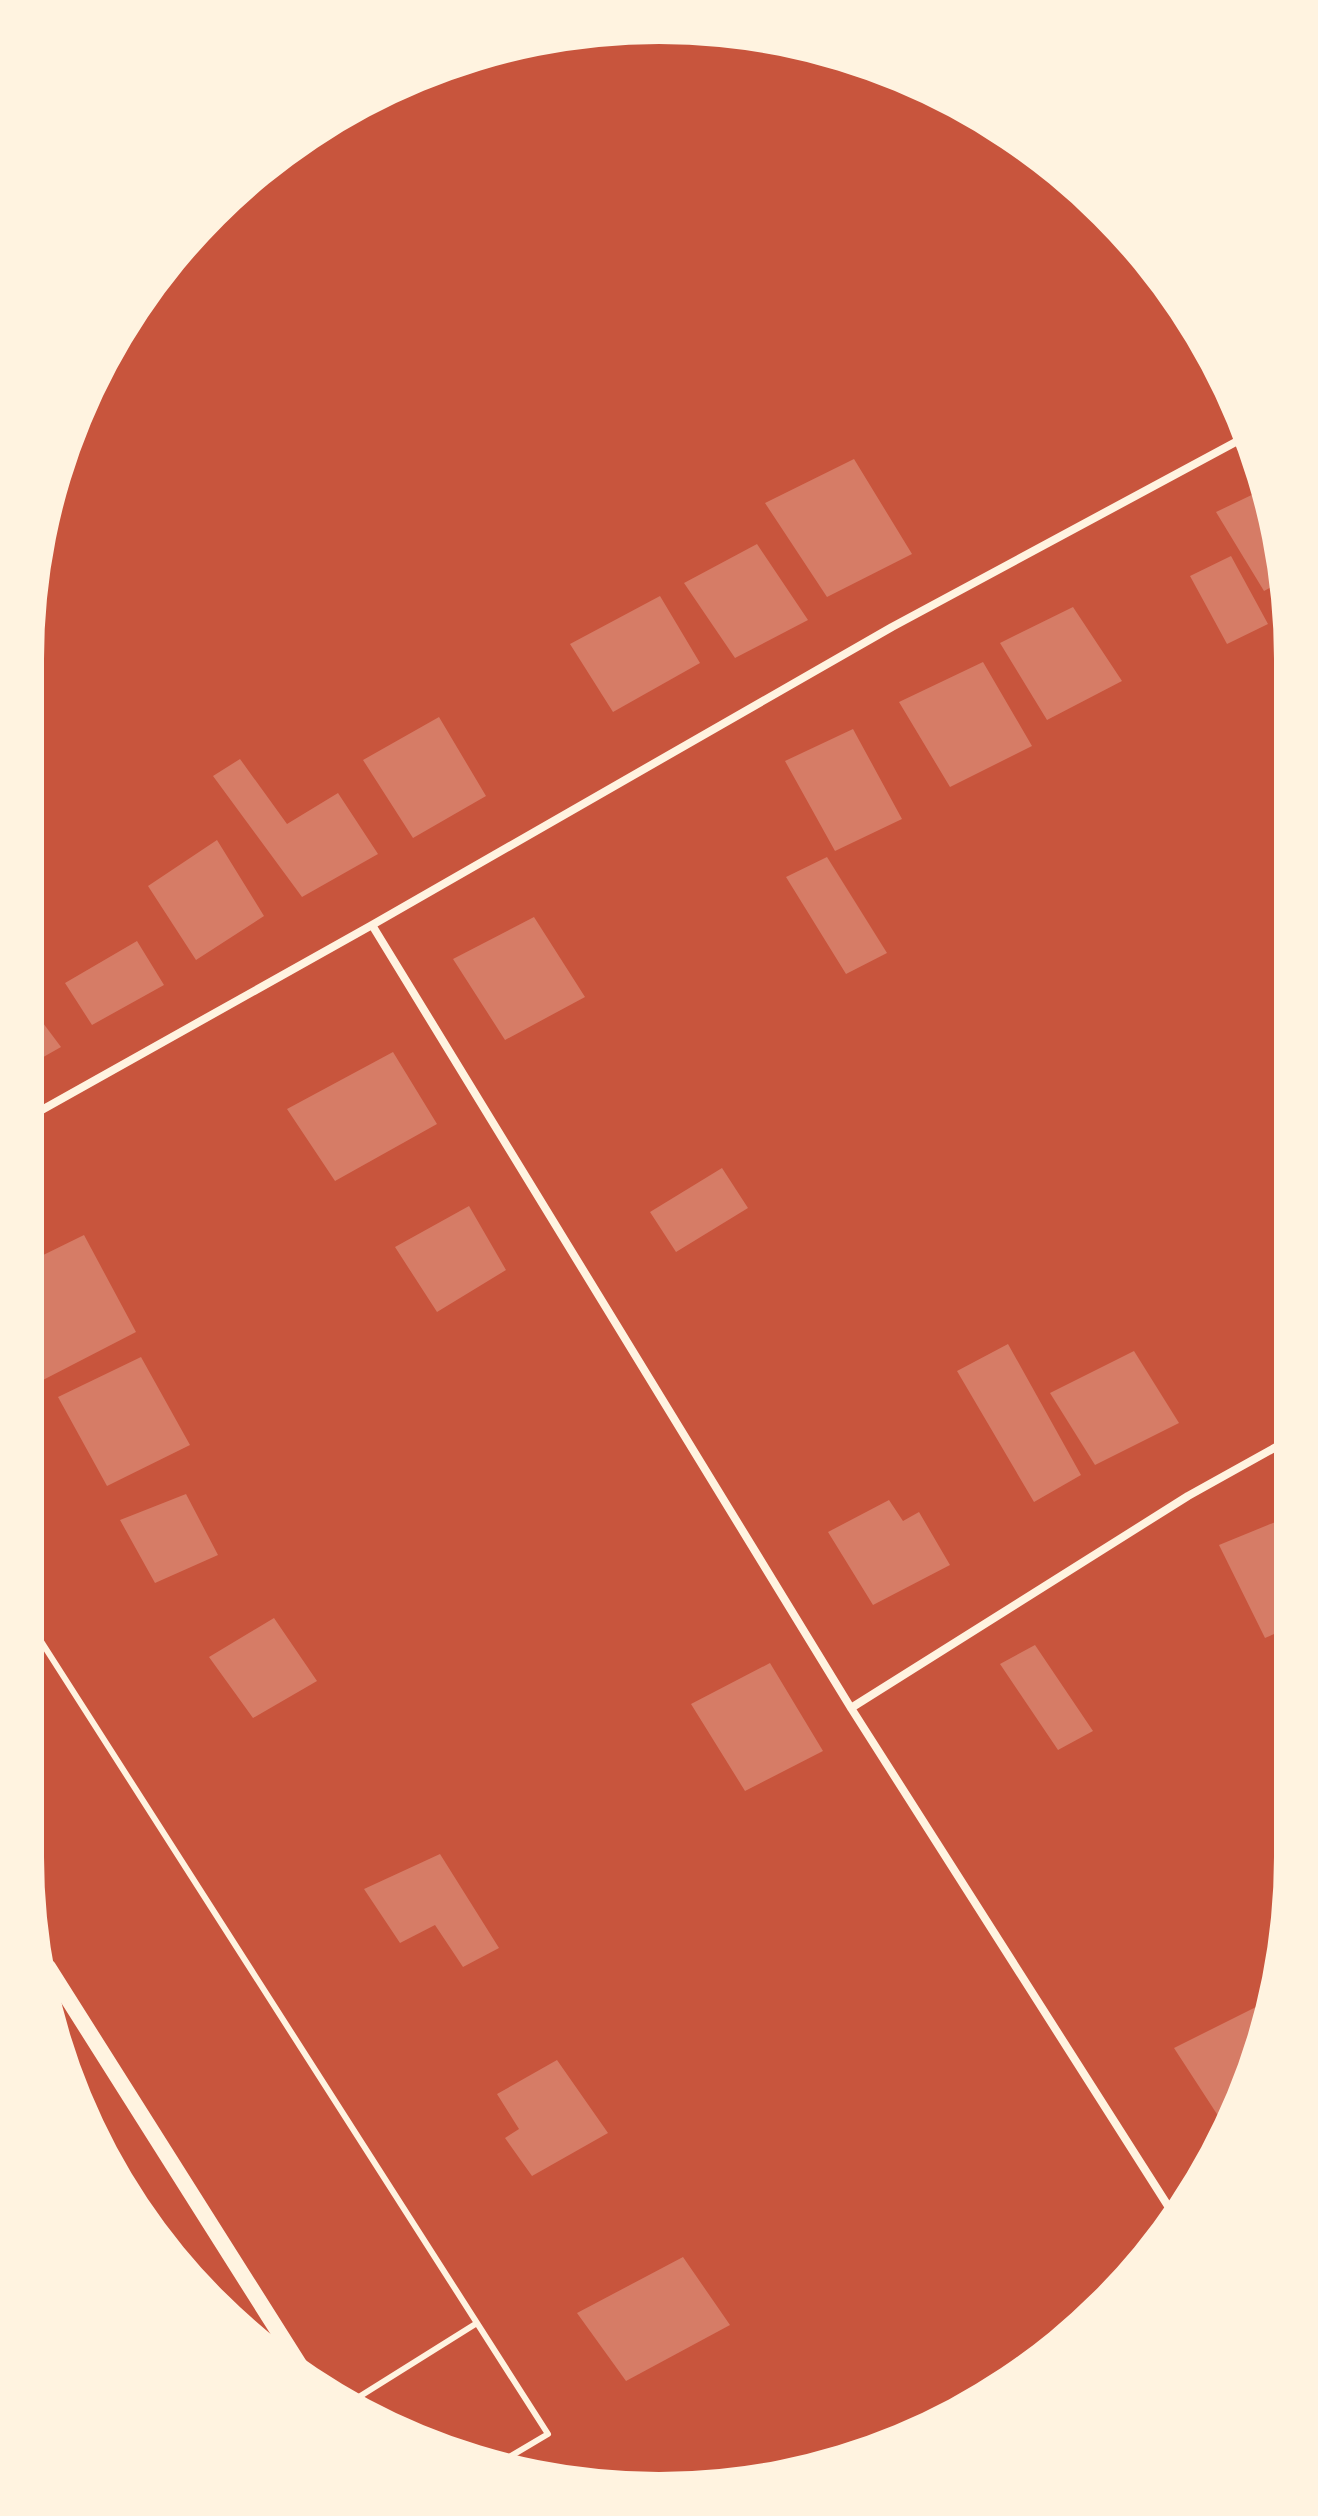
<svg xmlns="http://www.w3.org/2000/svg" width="1318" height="2516" font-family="Commissioner,sans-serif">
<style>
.building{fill:#d67c66}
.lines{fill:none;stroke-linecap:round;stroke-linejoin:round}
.service{stroke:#fff3e0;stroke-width:6}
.minor{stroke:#fff3e0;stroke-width:8}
.secondary{stroke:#fff3e0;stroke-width:16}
</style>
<rect width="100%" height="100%" fill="#c8553d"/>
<path class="building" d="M854,459L912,554L827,597L765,503Z
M1260,491L1283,576V581L1264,591L1216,512Z
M757,544L808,620L735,658L684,583Z
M1231,556L1268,624L1227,644L1190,576Z
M660,596L700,663L613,712L570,644Z
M1073,607L1122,681L1047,720L1000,643Z
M983,662L1032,746L950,787L899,702Z
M439,717L486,796L413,838L363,760Z
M853,729L902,819L835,851L785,761Z
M240,759L287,824L338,793L378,854L302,897L213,776Z
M217,840L264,916L196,960L148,886Z
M827,857L887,953L846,974L786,877Z
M534,917L585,997L505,1040L453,959Z
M137,941L164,985L92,1025L65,983Z
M31,1007L61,1047L31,1064Z
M393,1052L437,1124L335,1181L287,1109Z
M722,1168L748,1208L676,1252L650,1212Z
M469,1206L506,1270L437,1312L395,1247Z
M84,1235L136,1332L43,1380L31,1359V1261Z
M1008,1344L1081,1475L1034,1502L957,1371Z
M1134,1351L1179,1423L1095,1465L1050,1393Z
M141,1357L190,1445L107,1486L58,1397Z
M186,1494L218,1555L155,1583L120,1520Z
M889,1500L903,1521L919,1512L950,1565L873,1605L828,1532Z
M1285,1518L1286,1629L1265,1638L1219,1545Z
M274,1618L317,1681L253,1718L209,1657Z
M1035,1645L1093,1731L1058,1750L1000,1664Z
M770,1663L823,1751L745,1791L691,1704Z
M440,1854L499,1948L463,1967L435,1925L400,1943L364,1889Z
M1270,2000L1266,2020L1226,2128L1174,2048Z
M557,2060L608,2133L532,2176L505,2138L519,2129L497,2094Z
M683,2257L730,2325L626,2381L577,2313Z"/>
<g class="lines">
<path class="service" d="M30,1624L548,2434L496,2465
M354,2400L477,2323"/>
<path class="minor" d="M372,925L851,1708L1170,2209
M31,1116L372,925L892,627L1245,437
M851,1708L1188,1496L1285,1442"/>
<path class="secondary" d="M48,1967L309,2380"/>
</g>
<path d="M0 0H1318V2516H0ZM659 44H659A615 615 0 0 1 1274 659V1857A615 615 0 0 1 659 2472H659A615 615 0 0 1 44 1857V659A615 615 0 0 1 659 44Z" fill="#fff3e0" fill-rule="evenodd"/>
</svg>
